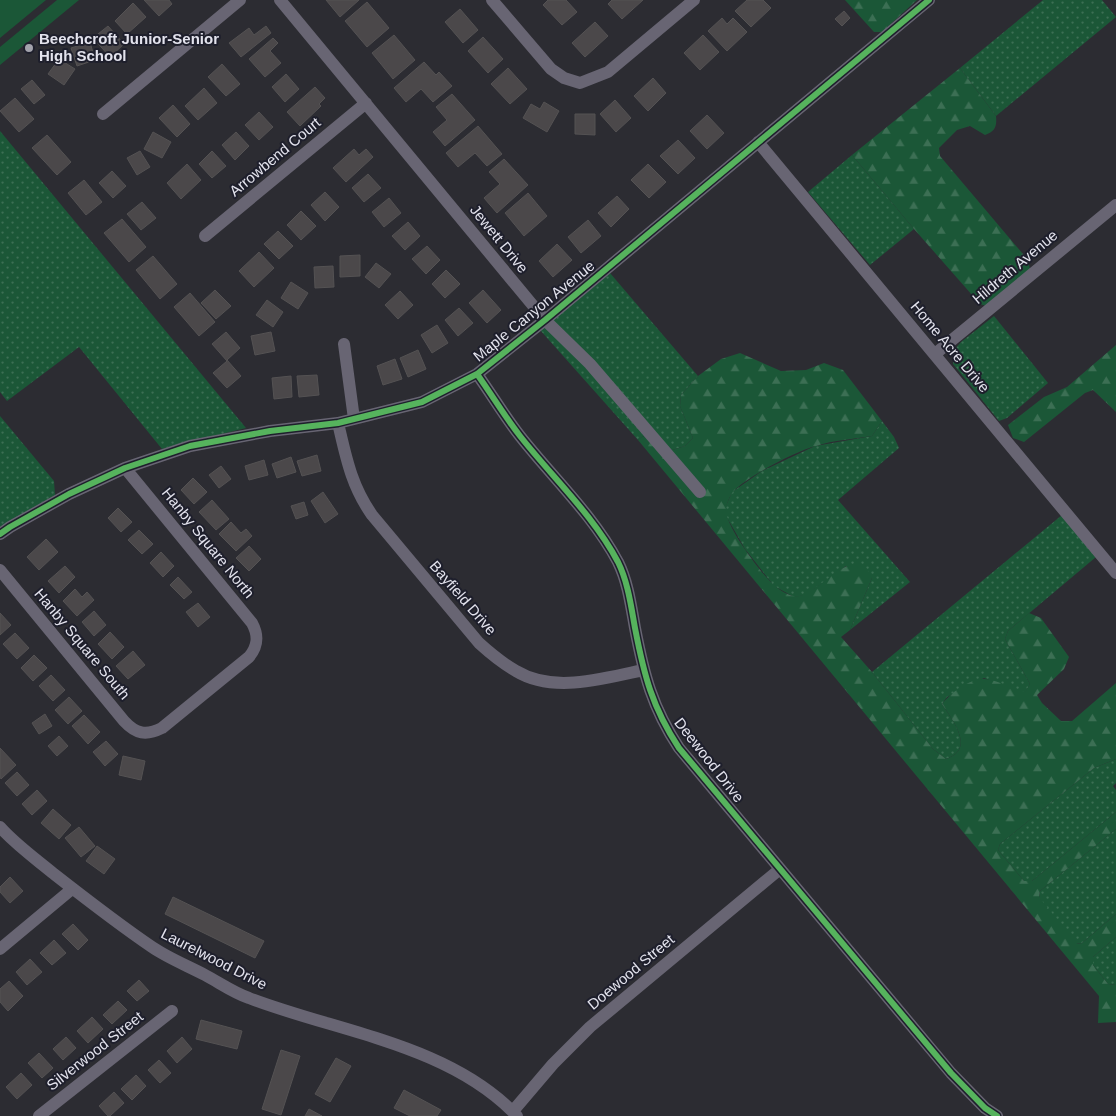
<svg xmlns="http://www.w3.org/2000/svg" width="1116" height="1116" font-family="Helvetica,sans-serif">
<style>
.grass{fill:url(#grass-dots)}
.forest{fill:url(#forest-firs)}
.garden{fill:#1b5737}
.building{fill:#4b484a;stroke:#545253}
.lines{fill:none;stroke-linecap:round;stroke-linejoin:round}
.minor{stroke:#686573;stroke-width:12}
.cycleway-casing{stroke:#1e1f2c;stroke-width:9}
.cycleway{stroke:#56b35d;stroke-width:6}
.poi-dot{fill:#a3a3ac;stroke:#1e1f2c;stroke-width:2}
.labels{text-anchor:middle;stroke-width:4;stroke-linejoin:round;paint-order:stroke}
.poi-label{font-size:15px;font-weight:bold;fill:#e3e3ed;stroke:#1e1f2c;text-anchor:start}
.street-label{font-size:15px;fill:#e3e3ed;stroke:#1e1f2c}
</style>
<defs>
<pattern id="grass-dots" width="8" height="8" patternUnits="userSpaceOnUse" patternTransform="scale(1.25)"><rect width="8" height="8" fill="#1b5737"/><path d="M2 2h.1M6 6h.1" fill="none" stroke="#3c6f54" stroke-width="1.8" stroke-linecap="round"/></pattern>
<pattern id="forest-firs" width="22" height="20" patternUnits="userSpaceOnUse" patternTransform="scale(1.25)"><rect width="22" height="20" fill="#1b5737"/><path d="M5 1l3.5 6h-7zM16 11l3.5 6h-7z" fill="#3c6f54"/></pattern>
</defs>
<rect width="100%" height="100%" fill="#2c2c32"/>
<path class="grass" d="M1043,0H1102L1116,17L996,116L960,68Z
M0,131L246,428L162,449L79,347L7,401L0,392Z
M852,155L914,229L870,265L808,192Z
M610,273L698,376L681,395L680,406L693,438L685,446L669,451L643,436L638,440L540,330Z
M994,316L1048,383L1007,418L999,421L953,364L954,350L961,342Z
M0,416L54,481L55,495L0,527Z
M882,421L894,437L899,448L838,500L910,582L850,630L872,578L846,566L806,595L794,597L774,586L745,549L726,516L725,508L732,492L762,471L815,446L872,436Z
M1062,515L1096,557L1008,631L1005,639L1030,684L1025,693L984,678L947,697L942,704C953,721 976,749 946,759L933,749L872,672Z
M1116,759V783L1113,786L1116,790V812L1032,881H1024L998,850L1000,844L1094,768Z
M1116,829V914L1082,943L1076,944L1039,898L1040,891Z
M1116,937V985L1108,984L1093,965V957Z"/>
<path class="forest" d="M845,0H917L882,32H874Z
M960,68L996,116C997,127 995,131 985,135L970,126L957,130L939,148L940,156L1028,260L1030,269L986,306L980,304L914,229L852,155Z
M1116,345V412L1093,390L1085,393L1024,442L1013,438L1008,425L1044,397L1067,387Z
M740,353L781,371L806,370L824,363L843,370L882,421L872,436C854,439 834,440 816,446C798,450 744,478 733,492C730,495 726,505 726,509C724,524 762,575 774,585C778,589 789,596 794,596C817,600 856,536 872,578L850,630L841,637L872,672L933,749L946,759C976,749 953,721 942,704C949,694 971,678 984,679C994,679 1015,689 1025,692L1030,684L1005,639L1008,631L1029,613L1041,618L1069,657L1064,669L1037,695L1042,703L1061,721H1072L1116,683V759L1094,768L1000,844L998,850L1024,881H1032L1116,812V829L1040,891L1039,897L1077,944L1082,943L1116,914V937L1093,957V965L1108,984L1116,985V1022L1098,1023L1099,996L638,440L643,436L669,451L685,446L693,438L680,406L681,395L698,376L721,359Z"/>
<path class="garden" d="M0,0H46L0,38Z
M57,0H79L0,65V47Z"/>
<path class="building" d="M144,0H169L172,4L159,16Z
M326,0H359L340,17Z
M548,0H566L577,12L562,25L543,5Z
M612,0H643L622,19L608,4Z
M747,0H763L771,8L751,27L735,11Z
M367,2L389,28L367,47L345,21Z
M133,3L146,17L127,34L115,21Z
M460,9L478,30L463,43L445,22Z
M844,11L850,18L842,26L835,19Z
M722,18L727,24L733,18L747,32L727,51L708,31Z
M595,22L608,36L585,57L572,43Z
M108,26L124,44L110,57L93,38Z
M266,26L271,33L241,57L229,43L249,28L254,35Z
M394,35L415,60L393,79L372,53Z
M703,35L719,52L700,70L684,53Z
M483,37L503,59L488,73L468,51Z
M273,38L278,43L270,51L281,63L265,77L249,59Z
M90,42L95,60L77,66L71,48Z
M59,59L75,69L64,85L48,74Z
M424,62L436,75L439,72L452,86L433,102L421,89L406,102L394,88Z
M222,64L240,84L226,96L208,77Z
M508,68L527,89L510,104L491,84Z
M286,74L299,89L285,102L272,87Z
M653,78L666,93L648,111L634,96Z
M32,80L45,95L34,104L21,89Z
M315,87L325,98L319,104L321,106L300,126L287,112Z
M204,88L217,103L198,120L185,106Z
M452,94L475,120L445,146L433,132L447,120L436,107Z
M15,98L34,119L19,132L0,111Z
M615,100L631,118L616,132L600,114Z
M544,102L559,111L547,132L523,118L531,104L540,109Z
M173,105L190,124L177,137L159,118Z
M259,112L273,127L259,140L245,125Z
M575,114H595V135L575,134Z
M707,115L724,133L707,149L690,131Z
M478,126L502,154L487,166L475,153L458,167L446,153Z
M153,132L171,142L162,158L144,149Z
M236,132L249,146L235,160L222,145Z
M47,135L71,162L57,175L32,148Z
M678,140L695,158L678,174L660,156Z
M354,149L359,155L366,149L373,157L346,182L333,168Z
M140,151L150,167L137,175L127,158Z
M212,151L226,166L212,178L199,164Z
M504,159L528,185L497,213L484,198L500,184L489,172Z
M187,164L201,180L181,199L167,183Z
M648,164L666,182L649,198L631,180Z
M112,171L126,186L113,198L99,183Z
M368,174L381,188L364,202L352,188Z
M84,180L102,202L86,215L68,193Z
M325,192L339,207L325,221L311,205Z
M528,193L547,216L524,236L505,213Z
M617,196L629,209L611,227L598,213Z
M389,198L401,213L384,227L372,212Z
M142,202L156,218L141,230L127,214Z
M301,211L316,226L301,240L287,225Z
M122,219L146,247L129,262L104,233Z
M588,220L601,236L581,253L568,237Z
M408,222L420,236L405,250L392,236Z
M278,231L293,246L279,259L264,244Z
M557,244L572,260L553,277L539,261Z
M427,246L440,260L426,274L412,259Z
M259,252L274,268L254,287L239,271Z
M360,255V276L340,277V256Z
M153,256L177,284L160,299L136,270Z
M376,263L391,274L379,288L365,277Z
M333,266L334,287L315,288L314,267Z
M446,270L460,284L445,298L432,284Z
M291,282L308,293L298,309L281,298Z
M215,290L231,306L216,319L201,303Z
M483,290L501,310L487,323L469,303Z
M400,291L413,305L398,319L385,305Z
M190,293L215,322L199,336L174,307Z
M267,300L283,312L273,327L256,315Z
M459,308L473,323L458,336L445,320Z
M437,325L448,343L432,353L421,335Z
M226,332L240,348L227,360L241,376L227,388L213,373L227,361L212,344Z
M271,332L275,351L255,355L251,336Z
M418,350L426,369L408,377L400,358Z
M395,359L402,379L383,385L377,366Z
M317,375L319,395L299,397L297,376Z
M291,376L292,397L274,399L272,378Z
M317,455L321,471L302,476L297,461Z
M291,457L296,472L277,478L272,464Z
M264,460L268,475L249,480L245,466Z
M221,466L231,479L219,488L209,475Z
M193,478L207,492L194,504L181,490Z
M323,492L338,514L325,523L311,501Z
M212,500L229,519L216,530L199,512Z
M304,502L308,515L296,519L291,506Z
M118,508L132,522L121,532L108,518Z
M231,522L241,533L246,529L252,536L236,551L219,534Z
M139,530L153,544L142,554L128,540Z
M46,539L58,552L39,570L27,557Z
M249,546L261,559L249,571L236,558Z
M161,552L174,566L163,577L150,563Z
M65,566L75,577L59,593L48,581Z
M178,577L192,592L184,599L170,585Z
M75,589L82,597L87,592L94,600L77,616L63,601Z
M198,603L210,617L198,627L186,612Z
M94,611L106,625L94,636L82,622Z
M0,613L11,625L0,635Z
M110,632L124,647L112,659L98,644Z
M15,633L29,648L17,659L3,644Z
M133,651L145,665L128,679L116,666Z
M34,655L47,668L33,681L21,668Z
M51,675L65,690L53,701L39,686Z
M69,697L82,711L68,724L55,710Z
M45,714L52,726L39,734L32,723Z
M84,715L100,732L88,744L72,726Z
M59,736L68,746L57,756L48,746Z
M106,741L118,754L105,766L93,752Z
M0,748L16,765L1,779L0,777Z
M123,756L145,761L141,780L119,775Z
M17,772L29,785L17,796L5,783Z
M37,790L47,801L32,815L22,804Z
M53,809L71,825L59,839L41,823Z
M79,827L95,846L81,857L65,838Z
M97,846L115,859L104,874L86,861Z
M10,877L23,891L10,903L0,892V887Z
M173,897L264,941L255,958L165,914Z
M73,924L88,940L78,950L62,934Z
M54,940L66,953L52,965L40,953Z
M30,959L42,972L27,985L16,972Z
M139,980L149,991L137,1001L127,991Z
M9,981L23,996L8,1011L0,1002V989Z
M118,1001L127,1010L112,1024L103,1015Z
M92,1017L103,1029L88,1043L77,1031Z
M201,1020L242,1031L237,1049L196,1039Z
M66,1037L76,1048L63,1060L53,1049Z
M182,1037L192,1049L177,1063L167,1051Z
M281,1050L300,1056L281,1115L262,1109Z
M39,1053L53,1068L42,1078L28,1063Z
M336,1058L351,1066L330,1102L315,1094Z
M159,1060L171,1073L160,1083L148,1070Z
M21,1073L32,1085L17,1099L6,1087Z
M136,1075L146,1086L132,1100L121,1089Z
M404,1090L441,1110L437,1116H410L394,1108Z
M114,1092L124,1103L110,1116H108L99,1106Z
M309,1109L322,1116H305Z"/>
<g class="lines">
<path class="minor" d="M280,0L545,320L590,364L700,492
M492,0L551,69L564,78L580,83L608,72L694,0
M103,114L240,0
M758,142L1116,573
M205,236L366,103
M344,344L354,419
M935,354L1116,205
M477,374C492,395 505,417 520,436C553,478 593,515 618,562C628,582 631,606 635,628C644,675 652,707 679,748L951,1073L985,1108L997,1116
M338,423C346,457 351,485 372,515L479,643C490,653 502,663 516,671C554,694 603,678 644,670
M0,534L10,527L69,494L125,468L190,446L270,431L338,423L422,402L477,374L545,320L929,0
M0,570L124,721C136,734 146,736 162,728L249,657C258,646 259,636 252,623L125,468
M0,827C16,845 36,859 54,874C86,899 118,924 152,947C168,958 188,966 205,975C220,983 234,993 249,998C337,1032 449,1044 517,1116
M0,949L72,889
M513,1111L553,1064L590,1027L780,869
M39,1116L172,1011"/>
<g class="cycleway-casing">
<path id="cycleway" d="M477,374C492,395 505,417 520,436C553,478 593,515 618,562C628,582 631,606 635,628C644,675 652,707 679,748L951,1073L985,1108L997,1116
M0,534L10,527L69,494L125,468L190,446L270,431L338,423L422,402L477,374L545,320L929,0"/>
</g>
<use href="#cycleway" class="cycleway"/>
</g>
<circle class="poi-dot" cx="29" cy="48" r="5"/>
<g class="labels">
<g class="poi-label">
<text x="39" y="44">Beechcroft Junior-Senior<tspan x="39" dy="17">High School</tspan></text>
</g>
<g class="street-label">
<text transform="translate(275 157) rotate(-40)" y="5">Arrowbend Court</text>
<text transform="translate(499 239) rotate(51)" y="5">Jewett Drive</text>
<text transform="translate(1015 267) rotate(-40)" y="5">Hildreth Avenue</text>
<text transform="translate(534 311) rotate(-39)" y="5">Maple Canyon Avenue</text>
<text transform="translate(950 347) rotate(50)" y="5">Home Acre Drive</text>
<text transform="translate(208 543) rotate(51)" y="5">Hanby Square North</text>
<text transform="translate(463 598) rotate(49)" y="5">Bayfield Drive</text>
<text transform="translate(82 644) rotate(50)" y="5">Hanby Square South</text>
<text transform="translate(709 760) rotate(52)" y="5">Deewood Drive</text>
<text transform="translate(214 959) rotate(27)" y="5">Laurelwood Drive</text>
<text transform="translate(631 972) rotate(-40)" y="5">Doewood Street</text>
<text transform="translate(95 1051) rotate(-38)" y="5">Silverwood Street</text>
</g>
</g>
</svg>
